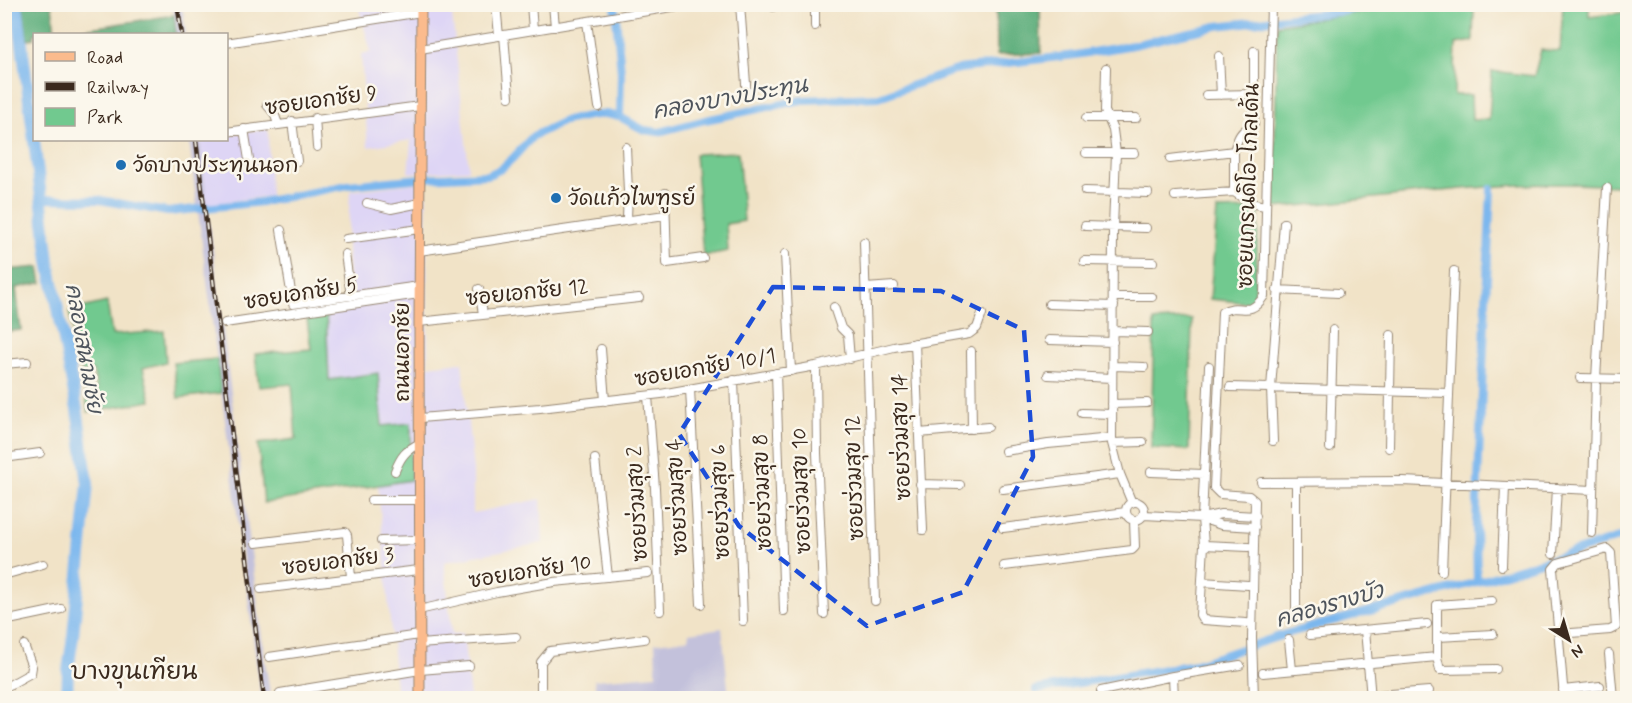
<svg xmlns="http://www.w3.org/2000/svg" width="1632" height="703" font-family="Mynerve,'Playpen Sans Thai',sans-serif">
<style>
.built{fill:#ded5f5}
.industrial{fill:#c3c1db}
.green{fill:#71c98f;stroke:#567a56;stroke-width:1.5}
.forest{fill:#5cad7a;stroke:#4c6c4c;stroke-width:1.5}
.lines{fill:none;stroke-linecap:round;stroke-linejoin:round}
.canal{stroke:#7bb7ee;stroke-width:8}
.river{stroke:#7bb7ee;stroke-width:12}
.minor-casing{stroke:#968672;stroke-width:10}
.major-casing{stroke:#968672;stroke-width:11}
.minor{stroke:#fff;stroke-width:8}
.major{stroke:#fbbb8d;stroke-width:9}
.rail-casing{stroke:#3b2a1e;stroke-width:4.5}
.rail{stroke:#fbf7ec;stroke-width:2;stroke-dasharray:7;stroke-linecap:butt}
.marked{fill:none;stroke:#1d4ed8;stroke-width:4.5;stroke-dasharray:12 8;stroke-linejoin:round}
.poi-dot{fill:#1f6fb2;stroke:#fbf7ec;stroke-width:2}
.labels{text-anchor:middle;stroke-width:5;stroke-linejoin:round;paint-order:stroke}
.street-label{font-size:21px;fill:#3b2a1e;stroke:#fbf7ec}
.poi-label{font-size:21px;fill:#3b2a1e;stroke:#fbf7ec;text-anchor:start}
.water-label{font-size:22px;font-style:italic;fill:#4e545c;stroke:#fbf7ec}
.quarter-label{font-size:24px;fill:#3b2a1e;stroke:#fbf7ec}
</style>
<rect width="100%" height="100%" fill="#fbf7ec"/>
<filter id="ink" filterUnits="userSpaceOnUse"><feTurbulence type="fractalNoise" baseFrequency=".0167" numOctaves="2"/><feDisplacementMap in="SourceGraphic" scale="12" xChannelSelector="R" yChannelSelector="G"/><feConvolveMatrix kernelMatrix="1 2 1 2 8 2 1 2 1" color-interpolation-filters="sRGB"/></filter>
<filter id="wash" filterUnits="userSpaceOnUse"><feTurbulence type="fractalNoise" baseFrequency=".008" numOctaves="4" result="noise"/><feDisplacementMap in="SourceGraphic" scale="24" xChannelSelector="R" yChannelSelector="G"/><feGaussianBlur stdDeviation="1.35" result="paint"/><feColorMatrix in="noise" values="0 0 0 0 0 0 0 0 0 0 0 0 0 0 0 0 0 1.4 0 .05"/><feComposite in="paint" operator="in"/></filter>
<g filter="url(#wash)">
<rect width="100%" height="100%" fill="#f1e3c7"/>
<path class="built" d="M358,5H451L469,170L408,173L411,140L368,147L361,54L371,52Z
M268,129L270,196L207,204L200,140H226L227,135Z
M426,182L428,366L462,362L473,471V513L541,499L543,543L444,562L452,634L463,633L470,698H397L378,485L411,480V424L382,426L329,380L326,310L351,306L347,248L350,191Z"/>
<path class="industrial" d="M173,5H182L186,34H176Z
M189,140H200L207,204L197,206Z
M208,211L265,662L271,698H261L198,212Z
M722,628L729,698H597L594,680L656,675L655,643L688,639L689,633Z"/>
<path class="green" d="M1407,5H1474L1473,41L1456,44L1454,95H1471L1472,120L1489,119L1492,71L1534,76L1541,50L1560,51L1563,5H1589V17L1627,12V187C1509,176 1391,199 1274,208L1277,25Z
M738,152L744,221L726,224L728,251L703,256L695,154Z
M1259,209L1255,295L1249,303L1210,299L1217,210Z
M107,302L112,335L164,331L166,362L143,368L151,401L88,412L85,391L97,389L93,371L82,372L69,311Z
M326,310L329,380L378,373L382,426L411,423V480L264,503L258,444L296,439L292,384L259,387L255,354L311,349L306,312Z
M1192,319L1189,450L1151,448L1154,321Z
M217,359L221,393L178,398L173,363Z"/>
<path class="forest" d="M23,5H52L55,34H34V38L27,40Z
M996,5H1040L1041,53L997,55Z
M174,15L176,34H78V30Z
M39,267L42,283L16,288L21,330L5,332V270Z"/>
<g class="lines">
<path class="canal" d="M615,4L621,73L620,117
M42,199L100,200L168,212L262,202L348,185L422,178L488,175L501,169L513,158L533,136L564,121L588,116L606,114L620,117L644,130L659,132L705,120L802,100L879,97L959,69L1075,55L1133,45L1217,26L1346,11L1369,4
M1477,582L1476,525L1491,189
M1036,690L1196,664L1289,633L1477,582L1628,535"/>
<path class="river" d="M17,4L49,261L78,415L88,484L73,636L68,671L67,698"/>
</g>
</g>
<g filter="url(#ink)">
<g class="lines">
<g class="minor-casing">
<path id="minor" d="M496,4L499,36
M531,4L533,30
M553,4L555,27
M740,4L747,97
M773,4V7
M815,4V26
M587,22L599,107
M504,35L509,97
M226,43L421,12
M420,49L690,4
M1219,56L1221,95
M1106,68L1105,111L1113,130L1116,153L1113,227L1112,443L1120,474L1132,503
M1206,95L1253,94
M267,105L274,113L278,124
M315,118L317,147
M1086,118H1136
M292,121L297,161
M244,129L250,166
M226,132L420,106
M626,147L628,191L627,219
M1234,151C1238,137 1240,131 1254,124V51
M1086,153H1134
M1170,159L1234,151V192
M1085,191L1148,193
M665,193L667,263L703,258
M1175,196L1234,192L1250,203L1265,206
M367,203L391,209L420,203
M1085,226L1146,228
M281,230L293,304L419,286
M4,237H6
M346,239L420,229
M864,242L875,601
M419,251L665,215
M345,254L351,296
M785,254L791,371
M1084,261L1153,262
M866,288L894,286
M479,289L483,314
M1277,290L1338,293
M1114,297H1152
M1049,304L1114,306
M834,307L841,328L848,335L850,359
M419,322L639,298
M225,323L419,294
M1114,331L1148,332
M1049,340L1113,342
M915,343L923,530
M601,349L605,401
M971,351L972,429
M4,364L27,362
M816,366L817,453L824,614
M1114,366L1144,367
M1209,366L1202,518L1204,545L1200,615L1203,620L1246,623
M776,373L784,611
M1048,375L1112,378
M1580,378L1628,379
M734,380L743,621
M1230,387L1449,393
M690,389L701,604
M648,396L655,488L660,611
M1112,404L1147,403
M1082,413L1112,414
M420,418L540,408L661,394L816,366L894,347L969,334L977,328L982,314
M919,433L988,427
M1273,441L1271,388L1284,223
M1112,443L1143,442
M1330,448L1333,330
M1389,448L1391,335
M1005,451L1048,444L1112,438
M4,458L40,453
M595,459L608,577
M395,471C401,456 406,450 420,443
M1151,472L1204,474
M1261,482L1403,481L1593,490
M1296,482V614
M920,484L960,485
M1003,489L1120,474
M371,500H420
M1126 511a9 9 0 1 1 18 0a9 9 0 1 1-18 0Z
M1144,515L1202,518L1221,514L1256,516
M1204,519L1221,525L1255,527
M1003,528L1126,512
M1592,533L1596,379L1607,188
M381,541L419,540
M256,543L345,532L347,535L351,577
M1204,545L1248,547
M1553,554L1557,488
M1004,566L1132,550L1135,547L1134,521
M1502,566L1505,486
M1442,571L1454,271
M4,575L43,564
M1202,582L1248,585
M261,589L419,570
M1492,601L1437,605V657L1440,670L1496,669
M419,610L497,592L554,582L648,573
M4,621L61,609
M1365,630L1371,698
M1559,634L1610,630L1616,627L1611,553L1607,549L1558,563L1553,569L1564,698
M1310,635L1427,624
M1438,637L1493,634
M1289,640L1292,670
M419,644L516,637
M1609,654L1613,698
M269,657L419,635
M1263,673L1437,657
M4,688L31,673L32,667L24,645
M1563,690L1600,686
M1101,691L1173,676
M280,693L420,670L469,666
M541,698V662L550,651L644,639
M1174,698L1173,676L1240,665
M1254,698L1252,638L1255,501L1249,496L1220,494L1214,488L1222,312C1240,301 1248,320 1264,296L1271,4
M1340,698L1429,691"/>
</g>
<g class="major-casing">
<path id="major" d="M420,698L419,322L421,4"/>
</g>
<use href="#minor" class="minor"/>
<use href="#major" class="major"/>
<g class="rail-casing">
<path id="rail" d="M177,4L182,34
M196,140L264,698"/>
</g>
<use href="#rail" class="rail"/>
</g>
</g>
<path class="marked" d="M773,287L941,291L1024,330L1033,457L963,592L867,626L739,526L679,434Z"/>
<g class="poi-dot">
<circle cx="121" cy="165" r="6"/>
<circle cx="556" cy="198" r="6"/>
</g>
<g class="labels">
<g class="street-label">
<text transform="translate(321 100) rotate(-8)" y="7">ซอยเอกชัย 9</text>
<text transform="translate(1248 186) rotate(-88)" y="7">ซอยแกรนดิโอ-โกลเด้น</text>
<text transform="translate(527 292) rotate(-6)" y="7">ซอยเอกชัย 12</text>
<text transform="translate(301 293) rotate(-9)" y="7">ซอยเอกชัย 5</text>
<text transform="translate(402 352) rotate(-90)" y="7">ถนนเอกชัย</text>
<text transform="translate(705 367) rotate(-10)" y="7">ซอยเอกชัย 10/1</text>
<text transform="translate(901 437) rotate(-92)" y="7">ซอยร่วมสุข 14</text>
<text transform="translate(854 478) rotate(-92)" y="7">ซอยร่วมสุข 12</text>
<text transform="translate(801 491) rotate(-92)" y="7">ซอยร่วมสุข 10</text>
<text transform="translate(762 492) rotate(-92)" y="7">ซอยร่วมสุข 8</text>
<text transform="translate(677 497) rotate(-93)" y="7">ซอยร่วมสุข 4</text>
<text transform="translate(720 502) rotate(-92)" y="7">ซอยร่วมสุข 6</text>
<text transform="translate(637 504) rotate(-93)" y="7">ซอยร่วมสุข 2</text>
<text transform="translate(338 561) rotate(-7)" y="7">ซอยเอกชัย 3</text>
<text transform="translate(530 571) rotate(-9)" y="7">ซอยเอกชัย 10</text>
</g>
<g class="poi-label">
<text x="133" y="172">วัดบางประทุนนอก</text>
<text x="568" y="205">วัดแก้วไพฑูรย์</text>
</g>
<g class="water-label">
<text transform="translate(730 97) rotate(-10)" y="8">คลองบางประทุน</text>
<text transform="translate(85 348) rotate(80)" y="8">คลองสนามชัย</text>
<text transform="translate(1329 604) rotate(-16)" y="8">คลองรางบัว</text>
</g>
<g class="quarter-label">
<text x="134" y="679">บางขุนเทียน</text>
</g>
</g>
<rect width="1632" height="703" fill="none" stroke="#fbf7ec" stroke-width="24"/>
<rect x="33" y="33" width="195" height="108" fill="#fbf7ec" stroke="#aea59a" stroke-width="1.5"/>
<rect x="45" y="52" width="30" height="9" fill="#fbbb8d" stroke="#aea59a" stroke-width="1.5"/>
<text x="87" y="63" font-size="18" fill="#3b2a1e">Road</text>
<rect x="45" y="82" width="30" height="9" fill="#3b2a1e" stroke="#aea59a" stroke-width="1.5"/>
<text x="87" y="93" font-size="18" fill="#3b2a1e">Railway</text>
<rect x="45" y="108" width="30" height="18" fill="#71c98f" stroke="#aea59a" stroke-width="1.5"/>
<text x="87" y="123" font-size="18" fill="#3b2a1e">Park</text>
<g transform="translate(1569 640) rotate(143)" stroke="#fbf7ec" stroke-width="4.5" paint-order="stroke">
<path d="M0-4.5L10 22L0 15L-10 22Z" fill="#3b2a1e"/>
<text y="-9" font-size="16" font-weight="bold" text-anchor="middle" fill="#3b2a1e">N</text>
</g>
</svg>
